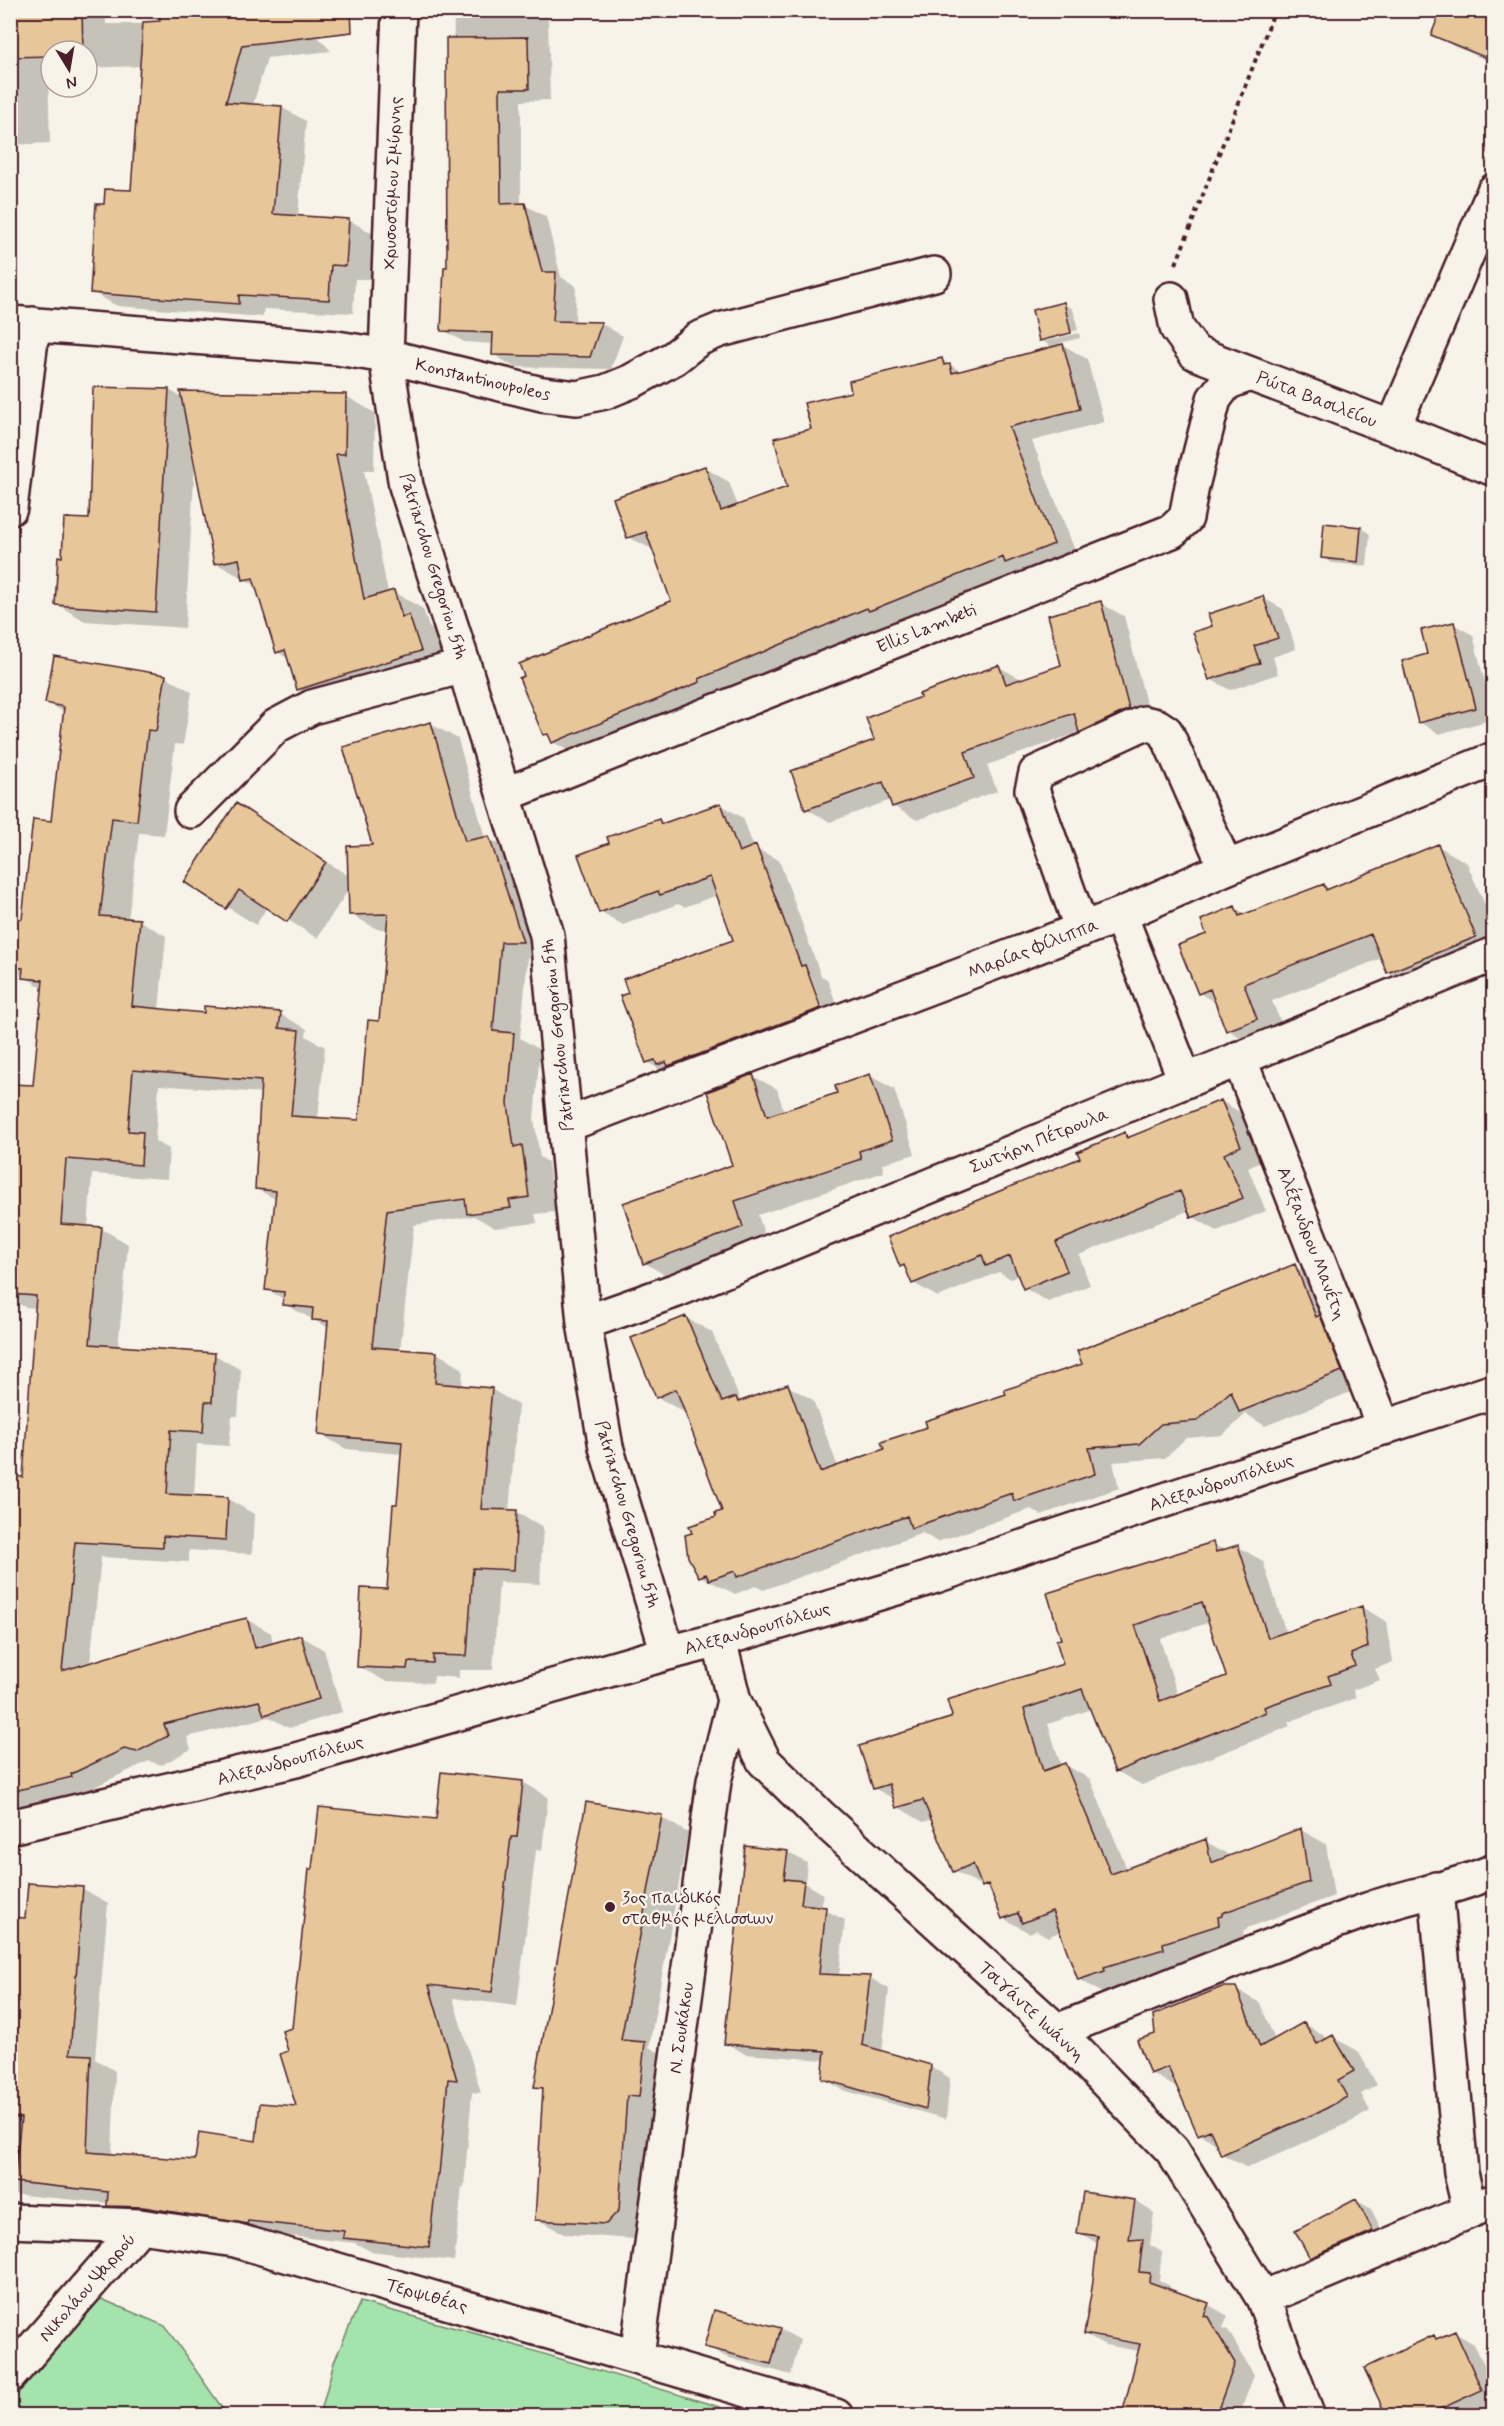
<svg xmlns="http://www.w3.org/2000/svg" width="1504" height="2426" font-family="Mynerve,sans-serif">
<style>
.green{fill:#a4e4ac;stroke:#77826c;stroke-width:1.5}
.shadow{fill:#0003;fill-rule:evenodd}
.building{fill:#e7c699;stroke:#4a1f2b;stroke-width:1.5;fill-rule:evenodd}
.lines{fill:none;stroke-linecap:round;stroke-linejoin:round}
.minor-casing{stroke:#4a1f2b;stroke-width:38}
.path{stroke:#4a1f2b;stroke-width:4;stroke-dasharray:4.5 4.5;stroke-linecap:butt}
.minor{stroke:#f7f3e8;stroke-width:33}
.poi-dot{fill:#4a1f2b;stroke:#f7f3e8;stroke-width:2}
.labels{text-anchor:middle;stroke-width:5;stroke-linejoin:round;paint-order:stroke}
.street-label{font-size:18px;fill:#4a1f2b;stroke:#f7f3e8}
.poi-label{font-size:18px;fill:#4a1f2b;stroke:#f7f3e8;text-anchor:start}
</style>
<rect width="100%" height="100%" fill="#f7f3e8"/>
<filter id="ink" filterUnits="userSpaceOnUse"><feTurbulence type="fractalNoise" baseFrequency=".0167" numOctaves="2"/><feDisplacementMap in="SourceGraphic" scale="12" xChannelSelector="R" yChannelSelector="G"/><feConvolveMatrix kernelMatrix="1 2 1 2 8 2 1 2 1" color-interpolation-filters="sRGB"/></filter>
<g filter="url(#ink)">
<path class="green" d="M99,2298L165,2326L227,2415H11L10,2403Z
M360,2302L488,2337L720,2407L723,2415H320L334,2362Z"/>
<path class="shadow" d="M10,10H105L106,24L305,23L331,51L267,58L253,105L281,107L306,121L298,217L349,220L373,234L371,279H355L353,313L264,309L263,317L117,306L92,292L106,206L133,191L141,66L87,68V51H51V70H48L50,143L10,145Z
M454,10H565V12L548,11L550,100L521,101V205H525L546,217L561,277L576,286L575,323L602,324L623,336L611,369L514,367L493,354L494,344L464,342L443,330L449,269Z
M1494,10V63L1453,46L1433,34Z
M1063,303L1073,309L1078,330L1046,338V341L1079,333L1080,338L1060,343L1087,359L1104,422L1032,441L1078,558L894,624L890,622L577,756L553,742L551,738L544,734L673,602L654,550L628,537L705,468L729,482L738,506L788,487L813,430L853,393L942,360L962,372L1053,348L1041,340Z
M169,390L183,398L182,393L346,396L375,413L374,470H364L388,593L394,592L423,609L429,627L438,633L449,668L328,706L298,689L289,659L277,652L257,586L215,563L195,464L185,628L85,621L56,604L63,559L91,521Z
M1326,525L1361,528L1370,534L1367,566L1332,563L1323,557Z
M1263,598L1283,609L1296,649L1273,657L1278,674L1230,690L1210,679Z
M1100,603L1124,616L1151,723L1103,745L1080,732L987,765L997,791L917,820L893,806L891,800L830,822L807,809L876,741L999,667L1023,680L1063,666Z
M1453,624L1473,635L1494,719L1439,734L1419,722L1429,656Z
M165,676L192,692L183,745L175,744L164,835L139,833L128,920L140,921L166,936L159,1010L205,1014H280L307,1029L306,1036L325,1047L318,1119L360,1121L380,1023L388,929H377L350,914V887L317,938L267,907L256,925L186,881L236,805L349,876L374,847L431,724L458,739L485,838H488L515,853L548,957H528L520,1038L540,1050L534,1119L540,1157L548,1162L555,1212L535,1214L537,1223L495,1228L474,1216L414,1225L400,1351L437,1353L463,1369L462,1387L491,1389L518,1405L509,1512H517L543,1527L540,1584L499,1582L493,1670H459V1678L434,1676L433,1683L385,1681L358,1666L389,1591L402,1454L346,1449L320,1434L329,1328L284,1304L285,1300L267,1289L277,1200L257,1189L262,1093L159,1085L155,1141L169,1149L167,1179L92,1174L88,1228L102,1229L128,1244L118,1348L215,1355L241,1370L238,1416H232L229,1446L197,1444L194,1497L228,1499L254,1514L252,1554L189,1550V1562L101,1557L90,1664L247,1619L271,1633L273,1644L301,1636L324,1650L342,1712L289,1728L269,1717L187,1737L191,1749L162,1765L149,1761L94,1787L95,1790L10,1811V1676L18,1545L10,1540V1478L24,1479L37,1308L25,1307L10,1299V1129L34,1087L44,989L10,967V942L23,921L52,822L65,713L47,702Z
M720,804L743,818L754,848L779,860L821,976L827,979L843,1021L669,1075L647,1062L735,940L718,895L684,907L678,904L623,925L601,912L610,844L659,820L666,824ZM804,968H807L825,1015L822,1016Z
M1438,846L1467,863L1494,926V958L1417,989L1388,972L1382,958L1272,1001L1286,1035L1257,1047L1228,1030L1218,1004L1199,993L1208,935L1235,908L1247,915L1323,885L1331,890Z
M753,1076L777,1089L784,1112L839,1094L870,1076L894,1089L915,1154L882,1164L884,1172L758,1215L766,1240L668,1277L645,1263L733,1166Z
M1221,1101L1245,1115L1265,1160L1248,1168L1266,1211L1217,1231L1193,1217L1190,1210L1079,1255L1090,1285L1048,1302L1024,1288L1019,1275L1011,1279L999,1272L938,1297L913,1283L908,1269L901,1266L1125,1134L1132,1138Z
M1294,1266L1320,1281L1366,1386L1265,1426L1246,1414L1223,1435L1186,1438L1165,1458L1113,1462L1119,1488L1041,1515L1031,1509L937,1542L923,1533L763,1590L756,1586L735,1594L700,1576L718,1518L723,1512L686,1410L682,1411L657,1397L686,1318L712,1332L740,1400L742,1402L788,1386L813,1400L838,1467L886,1450L929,1428L1084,1365Z
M1213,1544L1225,1551L1238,1547L1263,1561L1286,1633L1362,1607L1387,1622L1393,1662L1375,1669L1380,1680L1353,1690L1356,1698L1288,1722L1290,1726L1142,1785L1116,1771L1092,1709L1048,1724L1061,1766L1065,1765L1090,1779L1127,1869L1205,1841L1231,1856L1301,1830L1326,1844L1334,1896L1247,1928V1930L1243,1931L1244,1939L1188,1958L1189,1963L1129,1981L1130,1985L1104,1994L1079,1979L1061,1931L1048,1937L1036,1930L1029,1933L1003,1918L992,1891L954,1871L933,1819L923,1822L898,1807L896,1800L874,1788L950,1719L1065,1665ZM1210,1622L1228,1677L1178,1696L1160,1639Z
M523,1782L548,1797L542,1851L536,1850L517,2006L453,1998L481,2093L472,2092L464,2187H462L454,2261L370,2251L355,2243L133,2219L108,2205L109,2203L10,2194V1918L26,1919L29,1885L83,1889L108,1903L95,2059L115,2071L112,2156L196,2162L257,2142L298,2108L290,2052L294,2029L437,1821Z
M661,1817L688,1833L649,2047L671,2059L645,2225L633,2239L564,2234L537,2219L545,2091L536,2086Z
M787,1852L807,1863L805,1883L823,1894L821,1908L845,1920L839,1976L870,1978L889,1989L882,2053L931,2067L950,2078L946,2119L843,2090L823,2078L825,2060L745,2054L726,2043Z
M1235,1989L1260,2003L1275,2040L1304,2023L1329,2039L1333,2037L1358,2051L1377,2085L1361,2094L1370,2111L1349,2123L1247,2168L1222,2154L1218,2145L1200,2134L1178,2086L1175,2087L1151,2073L1156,2034Z
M1356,2200L1371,2209L1387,2240L1325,2266L1311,2257Z
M1135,2201L1154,2213L1150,2245L1162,2252L1159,2280L1170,2286L1169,2291L1209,2305L1228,2316L1223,2328L1228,2330L1254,2375L1239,2416H1124L1139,2351L1105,2345L1085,2334L1098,2244L1079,2232Z
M780,2329L800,2340L791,2375L726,2357L706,2346Z
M1455,2333L1474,2344L1494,2385V2405L1470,2416H1388L1366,2368L1434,2337L1439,2340Z"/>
<path class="building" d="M10,10H82L83,51H51V56L10,57Z
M159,10H351L352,32L242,45L226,102L282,106L273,214L349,219L346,266L331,265L329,300L239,295V304L90,293L96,204H104L105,189L131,190L143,22L160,21Z
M1441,10H1494V61L1431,35Z
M528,37L529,89H500L501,204L525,203L542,272H556L553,321L602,322L590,357L492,355L493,333L441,331L444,267H447L446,38Z
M1064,302L1071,333L1039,341L1032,310Z
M1063,344L1080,409L1009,427L1054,544L1005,563L1003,557L869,611L867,608L699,679L700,682L552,743L548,734L543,735L519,678L524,676L519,664L671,601L646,532L627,538L613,498L705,466L721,511L787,487L774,438L811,429L804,403L851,392L849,381L942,358L944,365L950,364L952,373Z
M93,387L169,389L156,612L55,605L58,556L62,557L64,518L89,519Z
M180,391L346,394L345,454H336L364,599L394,590L402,617L409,615L421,651L297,690L285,650L276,653L253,578L243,580L239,559L214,564Z
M1324,523L1361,527L1358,562L1321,558Z
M1263,596L1278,638L1254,646L1260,663L1209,680L1193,632L1212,626L1208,614Z
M1101,601L1129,709L1079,733L1074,713L965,752L974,778L892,807L883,782L805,810L791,771L874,740L866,718L921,697L919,694L999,665L1006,684L1061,665L1048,615Z
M1454,622L1476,708L1418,723L1402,661L1427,654L1421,630Z
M54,656L166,675L156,731L148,730L137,821L112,818L100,916L140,919L132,1006L204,1013V1006L281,1012L279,1028L299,1030L291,1116L359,1120L368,1020L379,1021L388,914L349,915L347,846L372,845L343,747L431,722L465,841L489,836L523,942H501L493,1031L514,1033L508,1103L514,1147L522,1145L529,1197L509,1200L511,1208L467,1214L465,1199L387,1210L372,1347L437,1352L435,1383L492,1388L481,1509L517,1510L514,1570L473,1568L467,1656L433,1655V1663L408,1662L407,1669L357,1667L361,1588L387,1589L393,1504H397L402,1442L318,1435L328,1321L312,1320L313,1308L283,1305L284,1292L265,1290L276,1191L255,1189L261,1081L133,1070L128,1131L143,1132L141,1165L66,1159L61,1224L102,1227L90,1344L215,1353L212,1402H205L203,1432L171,1430L167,1494L228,1497L226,1540L163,1536V1547L75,1542L62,1671L197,1630L247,1618L255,1648L301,1635L319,1699L264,1715L259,1701L164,1724L168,1736L137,1752L124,1749L71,1774L72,1777L10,1792V1605L17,1538L10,1537V1476L23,1477L36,1296L10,1294V1084L33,1085L43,980L22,978L23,968L10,967V918L22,919L33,819L51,821L64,707L45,703Z
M236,803L326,862L287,922L239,890L226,909L184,882Z
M721,803L739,852L756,845L801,966L805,965L821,1008L668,1066L666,1062L657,1065L655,1060L646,1063L620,996L628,993L623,979L733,940L710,877L660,895L658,891L599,913L578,855L609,843L607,837L659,819L661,824Z
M1438,844L1476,937L1387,973L1371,934L1244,984L1257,1019L1226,1031L1210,989L1198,994L1178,945L1206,934L1201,920L1235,906L1239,916L1324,884L1326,890Z
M753,1074L767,1116L837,1093L835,1086L870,1074L892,1140L859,1151L861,1159L735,1201L743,1227L643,1264L623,1203L732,1165L707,1092Z
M1221,1100L1241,1146L1224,1154L1243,1198L1191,1218L1180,1191L1056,1242L1067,1271L1023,1289L1010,1256L986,1266L982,1255L912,1284L904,1265L900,1267L888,1237L1080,1158L1077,1152L1125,1132L1127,1138Z
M1295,1264L1316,1317L1320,1315L1342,1371L1239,1412L1231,1391L1197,1421L1161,1424L1139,1444L1089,1448L1095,1474L1014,1501L1012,1493L911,1528L907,1516L737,1577L735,1571L709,1580L706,1574L699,1577L688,1557L685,1535L692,1533L689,1526L716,1517L715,1513L722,1511L676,1389L656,1398L631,1338L686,1316L722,1402L736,1397L738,1402L788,1384L820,1472L884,1449L881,1442L927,1427L925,1421L1006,1394L1004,1390L1082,1364L1077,1351Z
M1213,1542L1216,1552L1238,1545L1268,1638L1362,1606L1368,1647L1351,1654L1355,1666L1328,1676L1331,1684L1264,1707L1266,1712L1115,1772L1082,1689L1024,1709L1043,1771L1065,1763L1111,1874L1206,1839L1211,1863L1301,1828L1309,1882L1222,1913V1916L1218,1917L1219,1925L1163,1943L1164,1949L1104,1967L1105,1971L1078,1980L1052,1911L1022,1923L1018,1913L1002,1919L988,1884L982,1887L973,1864L953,1872L923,1800L896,1808L889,1784L873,1789L859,1746L950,1718L952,1716L947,1700L1063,1664L1056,1640L1061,1639L1047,1593ZM1202,1602L1226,1676L1160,1701L1135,1625Z
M441,1772L523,1781L517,1837H511L492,1992L429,1985L457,2080L448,2079L439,2174H437L429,2247L343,2238L344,2231L248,2221L247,2224L143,2207L107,2206L108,2192L14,2182L21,2118L10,2117V1917L25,1918L28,1883L83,1887L70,2054L91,2055L87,2152L195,2160L199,2132L256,2141L260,2103L296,2106L280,2054L288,2051L282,2031L292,2028L309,1869H312L319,1807L436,1819Z
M586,1802L662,1815L621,2040L645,2042L639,2097L627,2096L619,2210L606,2224L535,2220L543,2088L534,2087Z
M745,1846L788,1851L784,1879L804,1881L801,1904L826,1907L819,1974L870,1976L862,2045L931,2065L926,2109L822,2079L825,2051L724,2044Z
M1222,1987H1236L1260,2047L1304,2022L1317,2044L1333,2035L1354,2071L1338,2080L1347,2097L1325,2109L1221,2155L1210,2130L1198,2135L1168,2067L1150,2074L1137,2040L1155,2034L1153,2015Z
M1083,2192L1135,2200L1129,2240L1143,2239L1139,2272L1150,2273L1149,2282L1209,2303L1204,2316L1208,2317L1235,2363L1216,2415H1122L1140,2344L1084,2334L1092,2288L1098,2236L1077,2233Z
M1356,2199L1373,2231L1310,2258L1295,2231Z
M714,2310L781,2328L771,2364L704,2347Z
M1455,2331L1482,2390L1427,2415H1386L1364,2368L1434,2335L1436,2339Z"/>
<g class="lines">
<g class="minor-casing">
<path id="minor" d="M399,10L386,356L406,486L464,666L547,935L584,1323L606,1447L668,1653
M1171,299L1177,328L1195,353L1393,428L1494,469
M10,323L337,348L386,356L542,394L577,398L605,392L632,381L674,358L698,339L720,330L934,274
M1393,428L1494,191
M10,508L33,324
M504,795L1172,531L1186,518L1192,486L1214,399L1226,383L1250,374
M191,811L276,726L312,707L464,666
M1120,915L1185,1080
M1082,930L1032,790L1036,773L1144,723L1157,726L1166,732L1226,868
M1239,1058L1384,1428
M566,1125L1120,915L1226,868L1494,759
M584,1323L677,1290L1494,954
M719,1640L734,1701L764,1761L821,1817L1057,2031L1172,2150L1263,2298L1308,2416
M10,1827L296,1760L668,1653L719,1640L917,1582L1494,1391
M1436,1889L1461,2173L1470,2211
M1057,2031C1160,1990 1263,1947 1367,1910C1409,1895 1453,1889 1494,1871
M10,2221L140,2226L235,2240L836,2416
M1263,2298L1494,2201
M637,2356L714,1781L734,1701
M10,2375L140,2226"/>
</g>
<path class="path" d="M1176,264L1275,10"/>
<use href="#minor" class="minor"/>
</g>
</g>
<circle class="poi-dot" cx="610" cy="1907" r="6"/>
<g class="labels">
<g class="street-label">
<text transform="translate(392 183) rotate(-88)" y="6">Χρυσοστόμου Σμύρνης</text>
<text transform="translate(483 379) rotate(13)" y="6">Konstantinoupoleos</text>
<text transform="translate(1317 399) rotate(21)" y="6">Ρώτα Βασιλείου</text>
<text transform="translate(434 566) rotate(73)" y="6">Patriarchou Gregoriou 5th</text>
<text transform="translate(926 628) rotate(-22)" y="6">Ellis Lambeti</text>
<text transform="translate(1033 948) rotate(-21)" y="6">Μαρίας Φίλιππα</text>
<text transform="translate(557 1035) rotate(-96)" y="6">Patriarchou Gregoriou 5th</text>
<text transform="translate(1039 1140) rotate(-22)" y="6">Σωτήρη Πέτρουλα</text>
<text transform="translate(1312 1243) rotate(69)" y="6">Αλέξανδρου Μανέτη</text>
<text transform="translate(1221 1482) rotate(-18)" y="6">Αλεξανδρουπόλεως</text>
<text transform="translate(628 1514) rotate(74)" y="6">Patriarchou Gregoriou 5th</text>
<text transform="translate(757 1628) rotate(-16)" y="6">Αλεξανδρουπόλεως</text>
<text transform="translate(290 1760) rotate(-15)" y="6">Αλεξανδρουπόλεως</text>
<text transform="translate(1032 2011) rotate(43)" y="6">Τσιγάντε Ιωάννη</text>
<text transform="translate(681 2028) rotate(-82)" y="6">Ν. Σουκάκου</text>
<text transform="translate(87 2287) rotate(-49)" y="6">Νικολάου Ψαρρού</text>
<text transform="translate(427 2295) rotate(16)" y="6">Τερψιθέας</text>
</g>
<g class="poi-label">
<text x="622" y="1903">3ος παιδικός<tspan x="622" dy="21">σταθμός μελισσιων</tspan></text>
</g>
</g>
<rect width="1504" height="2426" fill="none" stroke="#f7f3e8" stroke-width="36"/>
<rect x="18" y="18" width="1468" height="2390" fill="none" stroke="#4a1f2b" stroke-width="2" filter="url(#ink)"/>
<g transform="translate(69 69) rotate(169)"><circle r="28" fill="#f7f3e8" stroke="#b29e9c" stroke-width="1.5"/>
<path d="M0-4.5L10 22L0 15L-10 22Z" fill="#4a1f2b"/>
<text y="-9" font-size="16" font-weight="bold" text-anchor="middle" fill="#4a1f2b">N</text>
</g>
</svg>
